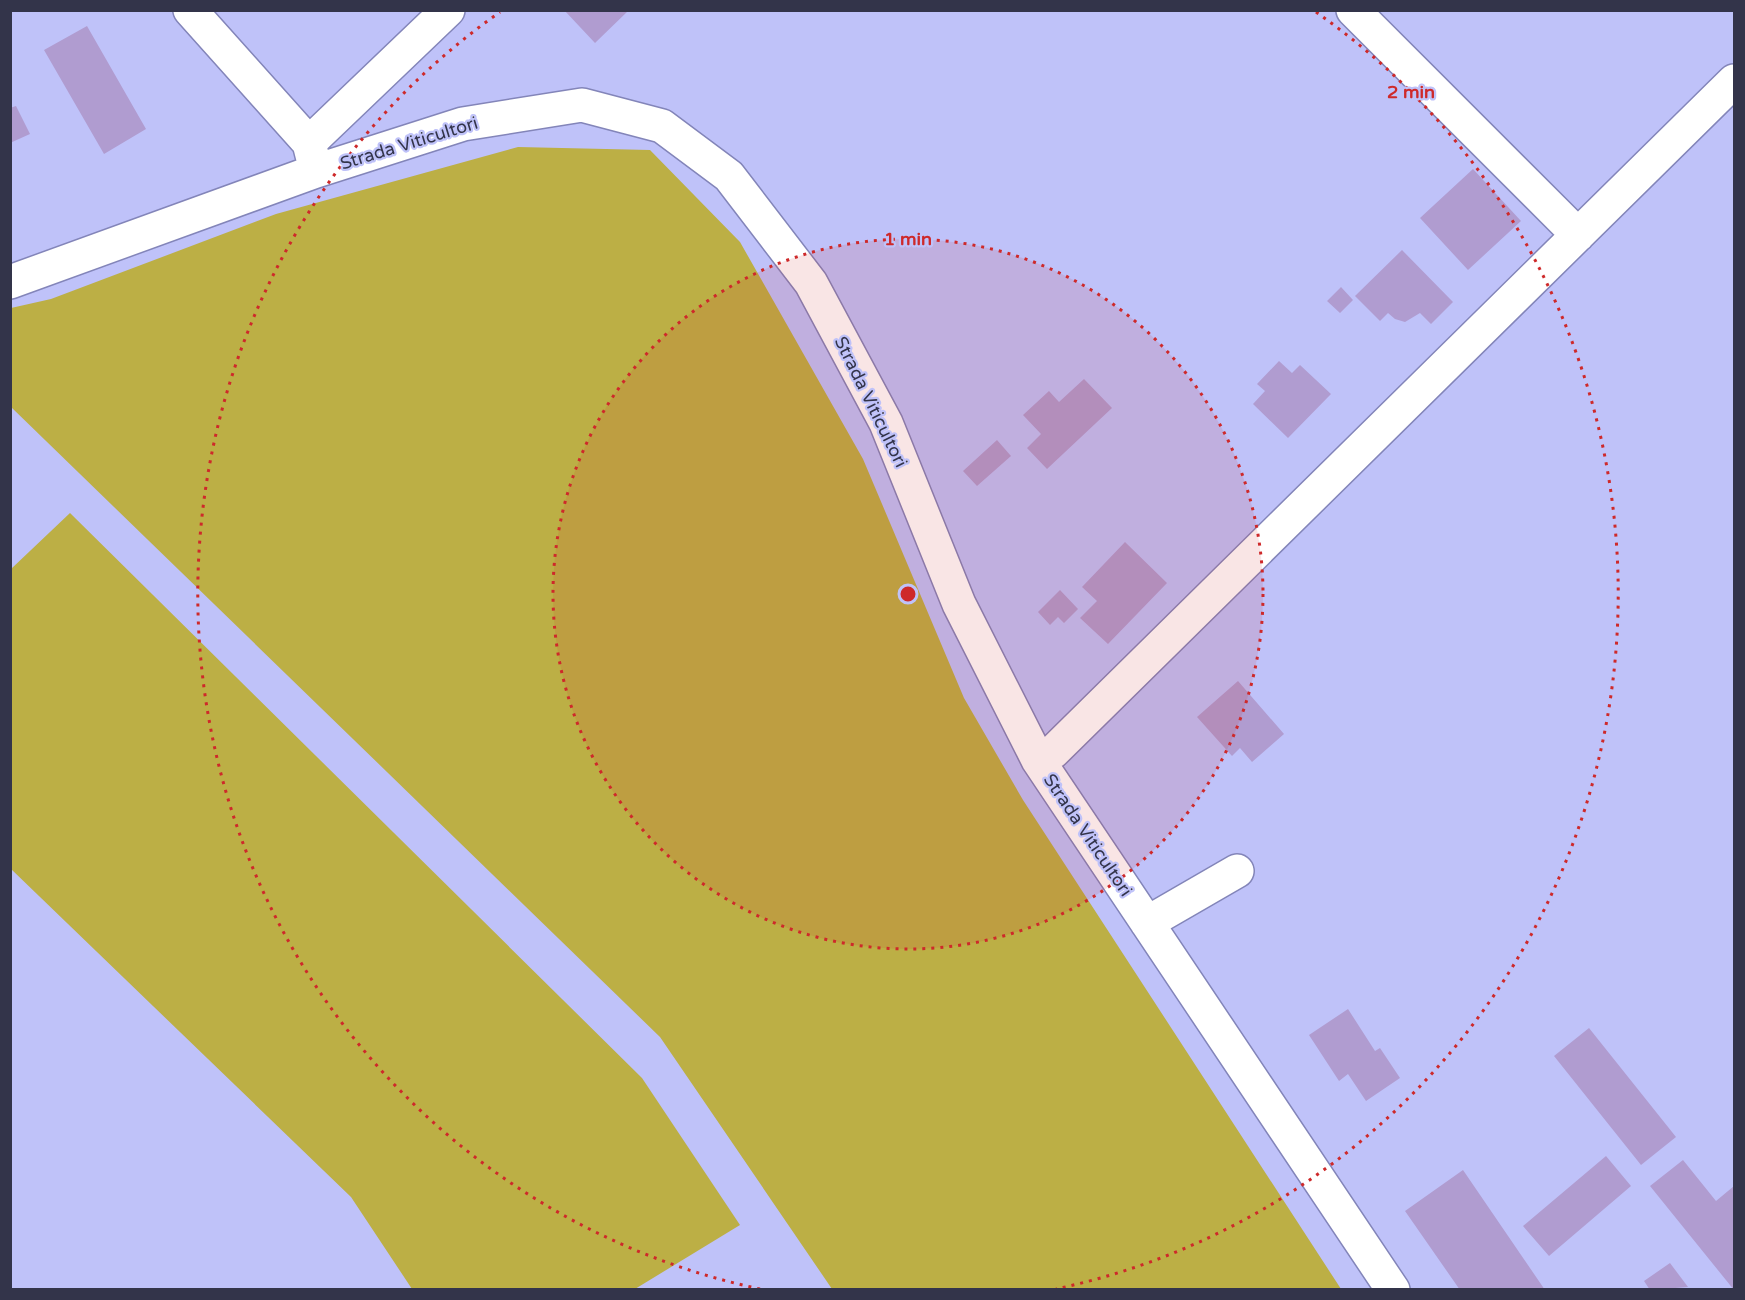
<svg xmlns="http://www.w3.org/2000/svg" width="1745" height="1300" font-family="'Varela Round',sans-serif">
<style>
.green{fill:#bcaf45}
.building{fill:#b09cd0}
.lines{fill:none;stroke-linecap:round;stroke-linejoin:round}
.minor-casing{stroke:#8385b9;stroke-width:36}
.minor{stroke:#fff;stroke-width:33}
.ring{fill:none;stroke:#ce292a;stroke-width:3;stroke-dasharray:3 6}
.labels{text-anchor:middle;stroke-width:4.5;stroke-linejoin:round;paint-order:stroke}
.street-label{font-size:18px;fill:#33344a;stroke:#bfc2f9}
.centre{fill:#ce292a;stroke:#bfc2f9;stroke-width:3}
.ring-label{font-size:18px;text-anchor:middle;font-weight:bold;fill:#ce292a;stroke:#bfc2f9;stroke-width:4.5;stroke-linejoin:round;paint-order:stroke}
</style>
<rect width="100%" height="100%" fill="#bfc2f9"/>
<path class="green" d="M518,147L650,150L740,242L863,459L964,698L1023,800L1341,1289H832L660,1037L11,407V308L51,299L276,214Z
M70,513L642,1078L740,1225L635,1289H412L351,1197L11,869V569Z"/>
<path class="building" d="M564,10H629L595,43Z
M87,26L146,129L104,154L44,50Z
M16,106L30,134L10,143V108Z
M1473,169L1521,221L1468,270L1420,218Z
M1402,250L1453,302L1431,324L1420,313L1405,322L1395,319L1388,313L1380,321L1355,296Z
M1341,287L1353,300L1340,313L1327,301Z
M1279,361L1292,373L1300,365L1331,394L1288,438L1253,404L1265,391L1257,384Z
M1084,379L1112,408L1047,469L1027,448L1041,434L1023,415L1049,391L1059,402Z
M997,440L1011,456L977,486L963,471Z
M1125,542L1167,583L1108,644L1080,618L1097,601L1082,587Z
M1060,590L1078,609L1064,623L1058,617L1050,625L1038,612Z
M1238,681L1284,734L1252,762L1240,748L1232,756L1197,717Z
M1348,1009L1375,1051L1380,1048L1400,1078L1366,1101L1348,1074L1339,1081L1309,1035Z
M1589,1028L1676,1137L1641,1165L1554,1056Z
M1606,1156L1631,1186L1549,1256L1523,1226Z
M1683,1160L1716,1201L1734,1186V1290L1650,1186Z
M1463,1170L1545,1290H1460L1405,1211Z
M1670,1263L1688,1287L1650,1290L1644,1281Z"/>
<g class="lines">
<g class="minor-casing">
<path id="minor" d="M190,10L309,143L316,171
M1353,10L1578,235
M309,143L448,10
M10,282L316,171L463,124L582,105L662,126L729,176L811,283L886,423L959,604L1038,760L1393,1290
M1038,760L1053,752L1734,81
M1147,923L1237,871"/>
</g>
<use href="#minor" class="minor"/>
</g>
<circle cx="908" cy="594" r="355" fill="#ce292a" fill-opacity=".12"/>
<g class="ring">
<circle cx="908" cy="594" r="355"/>
<path d="M760 1289A711 711 0 0 1 500 12M1316 12A711 711 0 0 1 1056 1289"/>
</g>
<g class="labels">
<g class="street-label">
<text transform="translate(409 143) rotate(-17)" y="6">Strada Viticultori</text>
<text transform="translate(871 402) rotate(64)" y="6">Strada Viticultori</text>
<text transform="translate(1088 835) rotate(56)" y="6">Strada Viticultori</text>
</g>
</g>
<circle cx="908" cy="594" r="9" class="centre"/>
<g class="ring-label">
<text x="1411" y="98">2 min</text>
<text x="908" y="245">1 min</text>
</g>
<rect width="1745" height="1300" fill="none" stroke="#33344a" stroke-width="24"/>
</svg>
